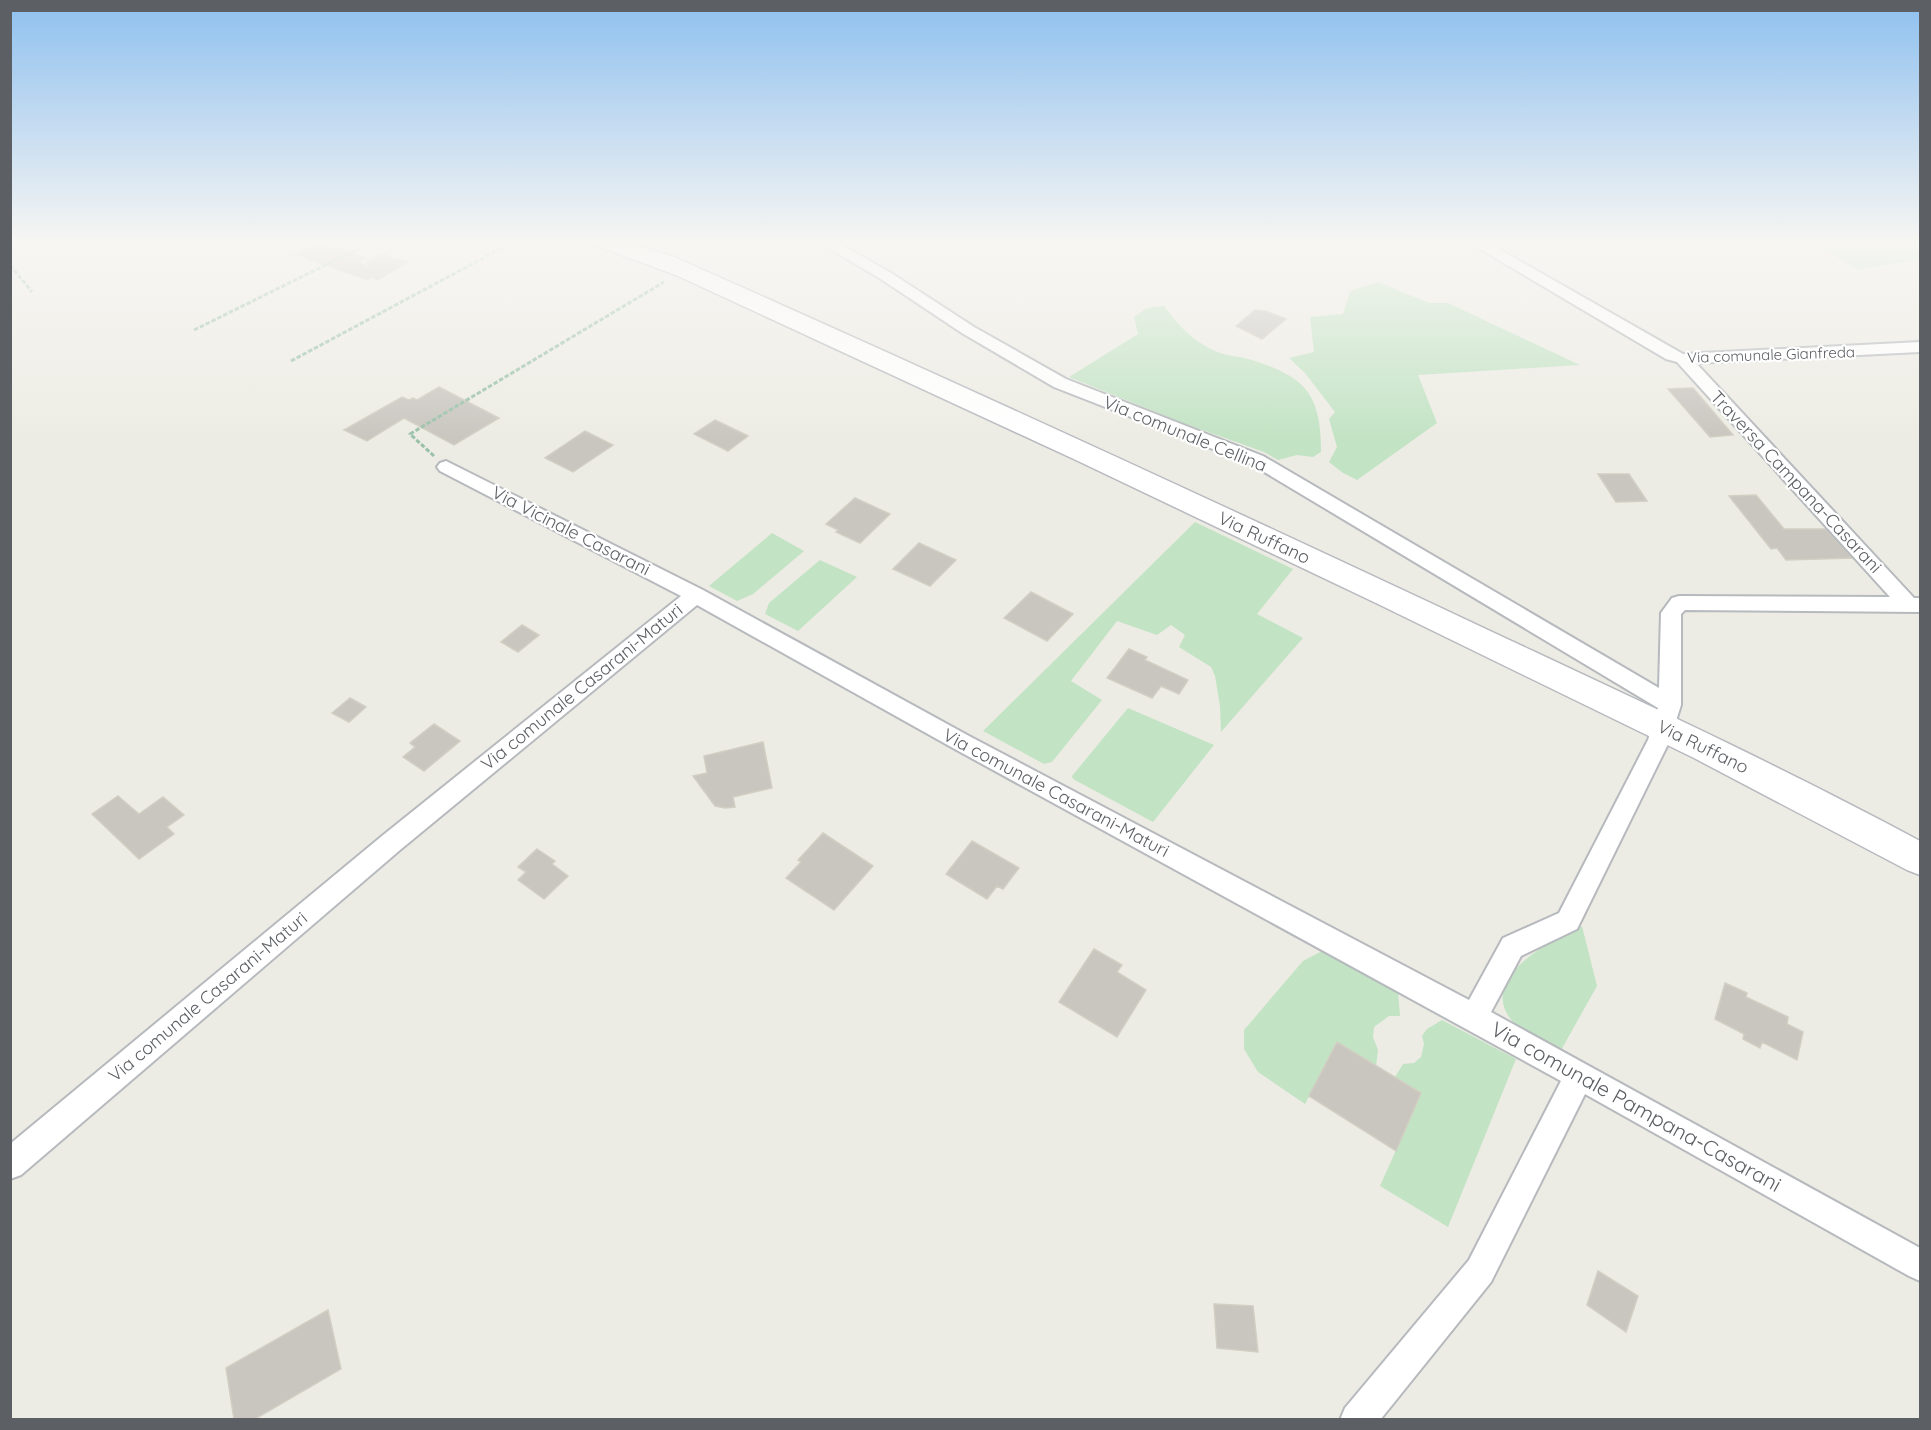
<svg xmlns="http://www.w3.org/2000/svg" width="1931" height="1430" font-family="Quicksand,sans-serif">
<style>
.green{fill:#c2e3c4}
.building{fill:#c9c6c0;stroke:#d1cec2;stroke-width:1.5}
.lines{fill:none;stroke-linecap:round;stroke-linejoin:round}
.street-casing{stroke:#b6b9bd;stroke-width:4}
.secondary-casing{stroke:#b7b9bf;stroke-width:3}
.path{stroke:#9ac1a8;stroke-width:3;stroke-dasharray:4.5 2;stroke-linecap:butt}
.street{fill:#fff;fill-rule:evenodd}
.secondary{fill:#fff;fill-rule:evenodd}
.labels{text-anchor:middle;stroke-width:4.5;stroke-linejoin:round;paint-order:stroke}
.far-street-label{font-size:15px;fill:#5c5f63;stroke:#fff}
.street-label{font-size:18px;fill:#5c5f63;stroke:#fff}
.near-street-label{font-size:21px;fill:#5c5f63;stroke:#fff}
</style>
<rect width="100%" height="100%" fill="#edece4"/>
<path class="green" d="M1808,240H1920V259L1858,270Z
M1378,282L1429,303H1448L1580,365L1418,375L1437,423L1357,480L1343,473L1329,462L1337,447L1329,419L1335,412L1305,373L1289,358L1314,352L1310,317L1343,314L1350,291Z
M1164,306C1178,325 1193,341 1215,351C1229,357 1242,356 1255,361C1307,378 1321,396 1321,452L1313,457L1297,455L1278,460L1264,452L1183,423L1069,377L1138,334L1134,317L1147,308Z
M1195,522L1293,569L1257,614L1303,638L1221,732L1220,706L1215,676L1211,667L1179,647L1185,635L1171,625L1157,635L1117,621L1071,681L1102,700L1052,762L1044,764L983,731Z
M772,533L804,551L753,594L737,601L709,586Z
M820,560L857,577L798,631L765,614L769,603Z
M1128,708L1214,745L1153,822L1073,779L1072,776Z
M1582,926L1597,986L1560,1052C1546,1043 1524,1034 1513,1022C1475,978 1551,941 1582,926Z
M1322,951L1398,992L1400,1016H1389L1374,1027L1373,1037L1378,1050L1376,1066L1337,1043L1305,1104L1258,1072L1244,1049V1030L1303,961Z
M1442,1020L1516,1059L1448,1227L1380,1186L1421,1094L1395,1077L1403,1064L1414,1063L1421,1057L1424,1044L1422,1036L1427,1029Z"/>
<path class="building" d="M319,243L335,251L340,248L365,258L358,262L368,267L367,262L382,254L408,262L378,280L370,277L368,280L294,254Z
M1255,310L1265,311L1286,319L1262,339L1236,326Z
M439,387L499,418L454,445L404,418L367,441L344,430L402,397L409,400L413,398L417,400Z
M1693,388L1733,435L1710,437L1668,389Z
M715,420L748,436L728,451L694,434Z
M585,431L613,445L573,472L545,458Z
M1598,474H1629L1647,501L1616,502Z
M1756,495L1784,529H1826L1852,558L1786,560L1777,548L1771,549L1729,496Z
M855,498L890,514L860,543L836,532L838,530L826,524Z
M919,543L956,560L930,586L893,569Z
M1031,592L1073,614L1047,641L1004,618Z
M522,625L539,635L518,652L501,642Z
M1129,649L1147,657L1145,660L1188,680L1179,694L1161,686L1152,698L1107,678Z
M350,698L366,707L349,722L332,713Z
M434,724L460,741L424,771L403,757L415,747L410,743Z
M763,742L772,788L733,797L735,807L725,808L715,806L693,776L707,773L704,756Z
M118,796L139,814L163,797L184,815L167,827L174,834L139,859L92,814Z
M823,833L873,866L834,910L786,878L801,862L798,860Z
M972,841L1019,868L1003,889L997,886L987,899L946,874Z
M537,849L555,861L552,864L568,876L544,899L518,880L526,872L518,867Z
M1094,949L1122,965L1117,972L1146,990L1117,1037L1059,1002Z
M1725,983L1747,993L1746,997L1788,1017L1787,1024L1803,1032L1797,1060L1762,1042L1760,1048L1743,1039L1744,1034L1715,1019Z
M1337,1042L1421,1093L1396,1151L1309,1096Z
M1598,1271L1638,1296L1626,1332L1587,1305Z
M1214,1304L1253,1306L1258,1352L1217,1348Z
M328,1310L341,1369L255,1419H234L226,1368Z"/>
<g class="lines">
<g class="street-casing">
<path id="street" d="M815,240H833L891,273L974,327L1066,379L1263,456L1659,688L1661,613L1672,598L1679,596L1890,597L1677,362L1666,359L1465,240H1483L1683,354L1920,342V352L1696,363L1914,598H1920V612L1685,610L1681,614V705L1670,740L1577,929L1521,956L1491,1012L1920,1248V1281L1909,1276L1585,1094L1491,1282L1380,1420H1340L1345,1408L1469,1260L1561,1081L953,748L697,605L400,850L21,1175L10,1179V1144L382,836L681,596L440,471L437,467L440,463L446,461L703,590L969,736L1469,1000L1503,938L1559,913L1648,740L1658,708L1251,464L1054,387L962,333L881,279Z"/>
</g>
<g class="secondary-casing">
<path id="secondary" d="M588,240H620L674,257C929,370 1183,487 1435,605C1598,682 1762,756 1920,841V875L1907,870L1694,758L1378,604L1078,461L676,275L591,244Z"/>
</g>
<path class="path" d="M1331,247L1353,240
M10,265L32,292
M194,330L376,240
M291,361L517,240
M434,456L410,434L664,282"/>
<use href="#street" class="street"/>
<use href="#secondary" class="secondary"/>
</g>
<linearGradient id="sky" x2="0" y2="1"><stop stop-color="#8ec0ef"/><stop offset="0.55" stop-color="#f7f6f3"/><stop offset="1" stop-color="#f7f6f3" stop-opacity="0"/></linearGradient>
<rect width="1931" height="440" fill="url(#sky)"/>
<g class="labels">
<g class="far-street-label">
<text transform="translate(1771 355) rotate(-2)" y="5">Via comunale Gianfreda</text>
</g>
<g class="street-label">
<text transform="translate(1185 434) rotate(22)" y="6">Via comunale Cellina</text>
<text transform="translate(1796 482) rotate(47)" y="6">Traversa Campana-Casarani</text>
<text transform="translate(571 531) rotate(27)" y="6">Via Vicinale Casarani</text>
<text transform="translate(1264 538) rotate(25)" y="6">Via Ruffano</text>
<text transform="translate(582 687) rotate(-39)" y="6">Via comunale Casarani-Maturi</text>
<text transform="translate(1703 747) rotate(26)" y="6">Via Ruffano</text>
<text transform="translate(1056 793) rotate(28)" y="6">Via comunale Casarani-Maturi</text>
<text transform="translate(208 997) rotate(-40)" y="6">Via comunale Casarani-Maturi</text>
</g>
<g class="near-street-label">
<text transform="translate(1636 1107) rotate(29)" y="7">Via comunale Pampana-Casarani</text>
</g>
</g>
<rect width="1931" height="1430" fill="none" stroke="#5c5f63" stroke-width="24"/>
</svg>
